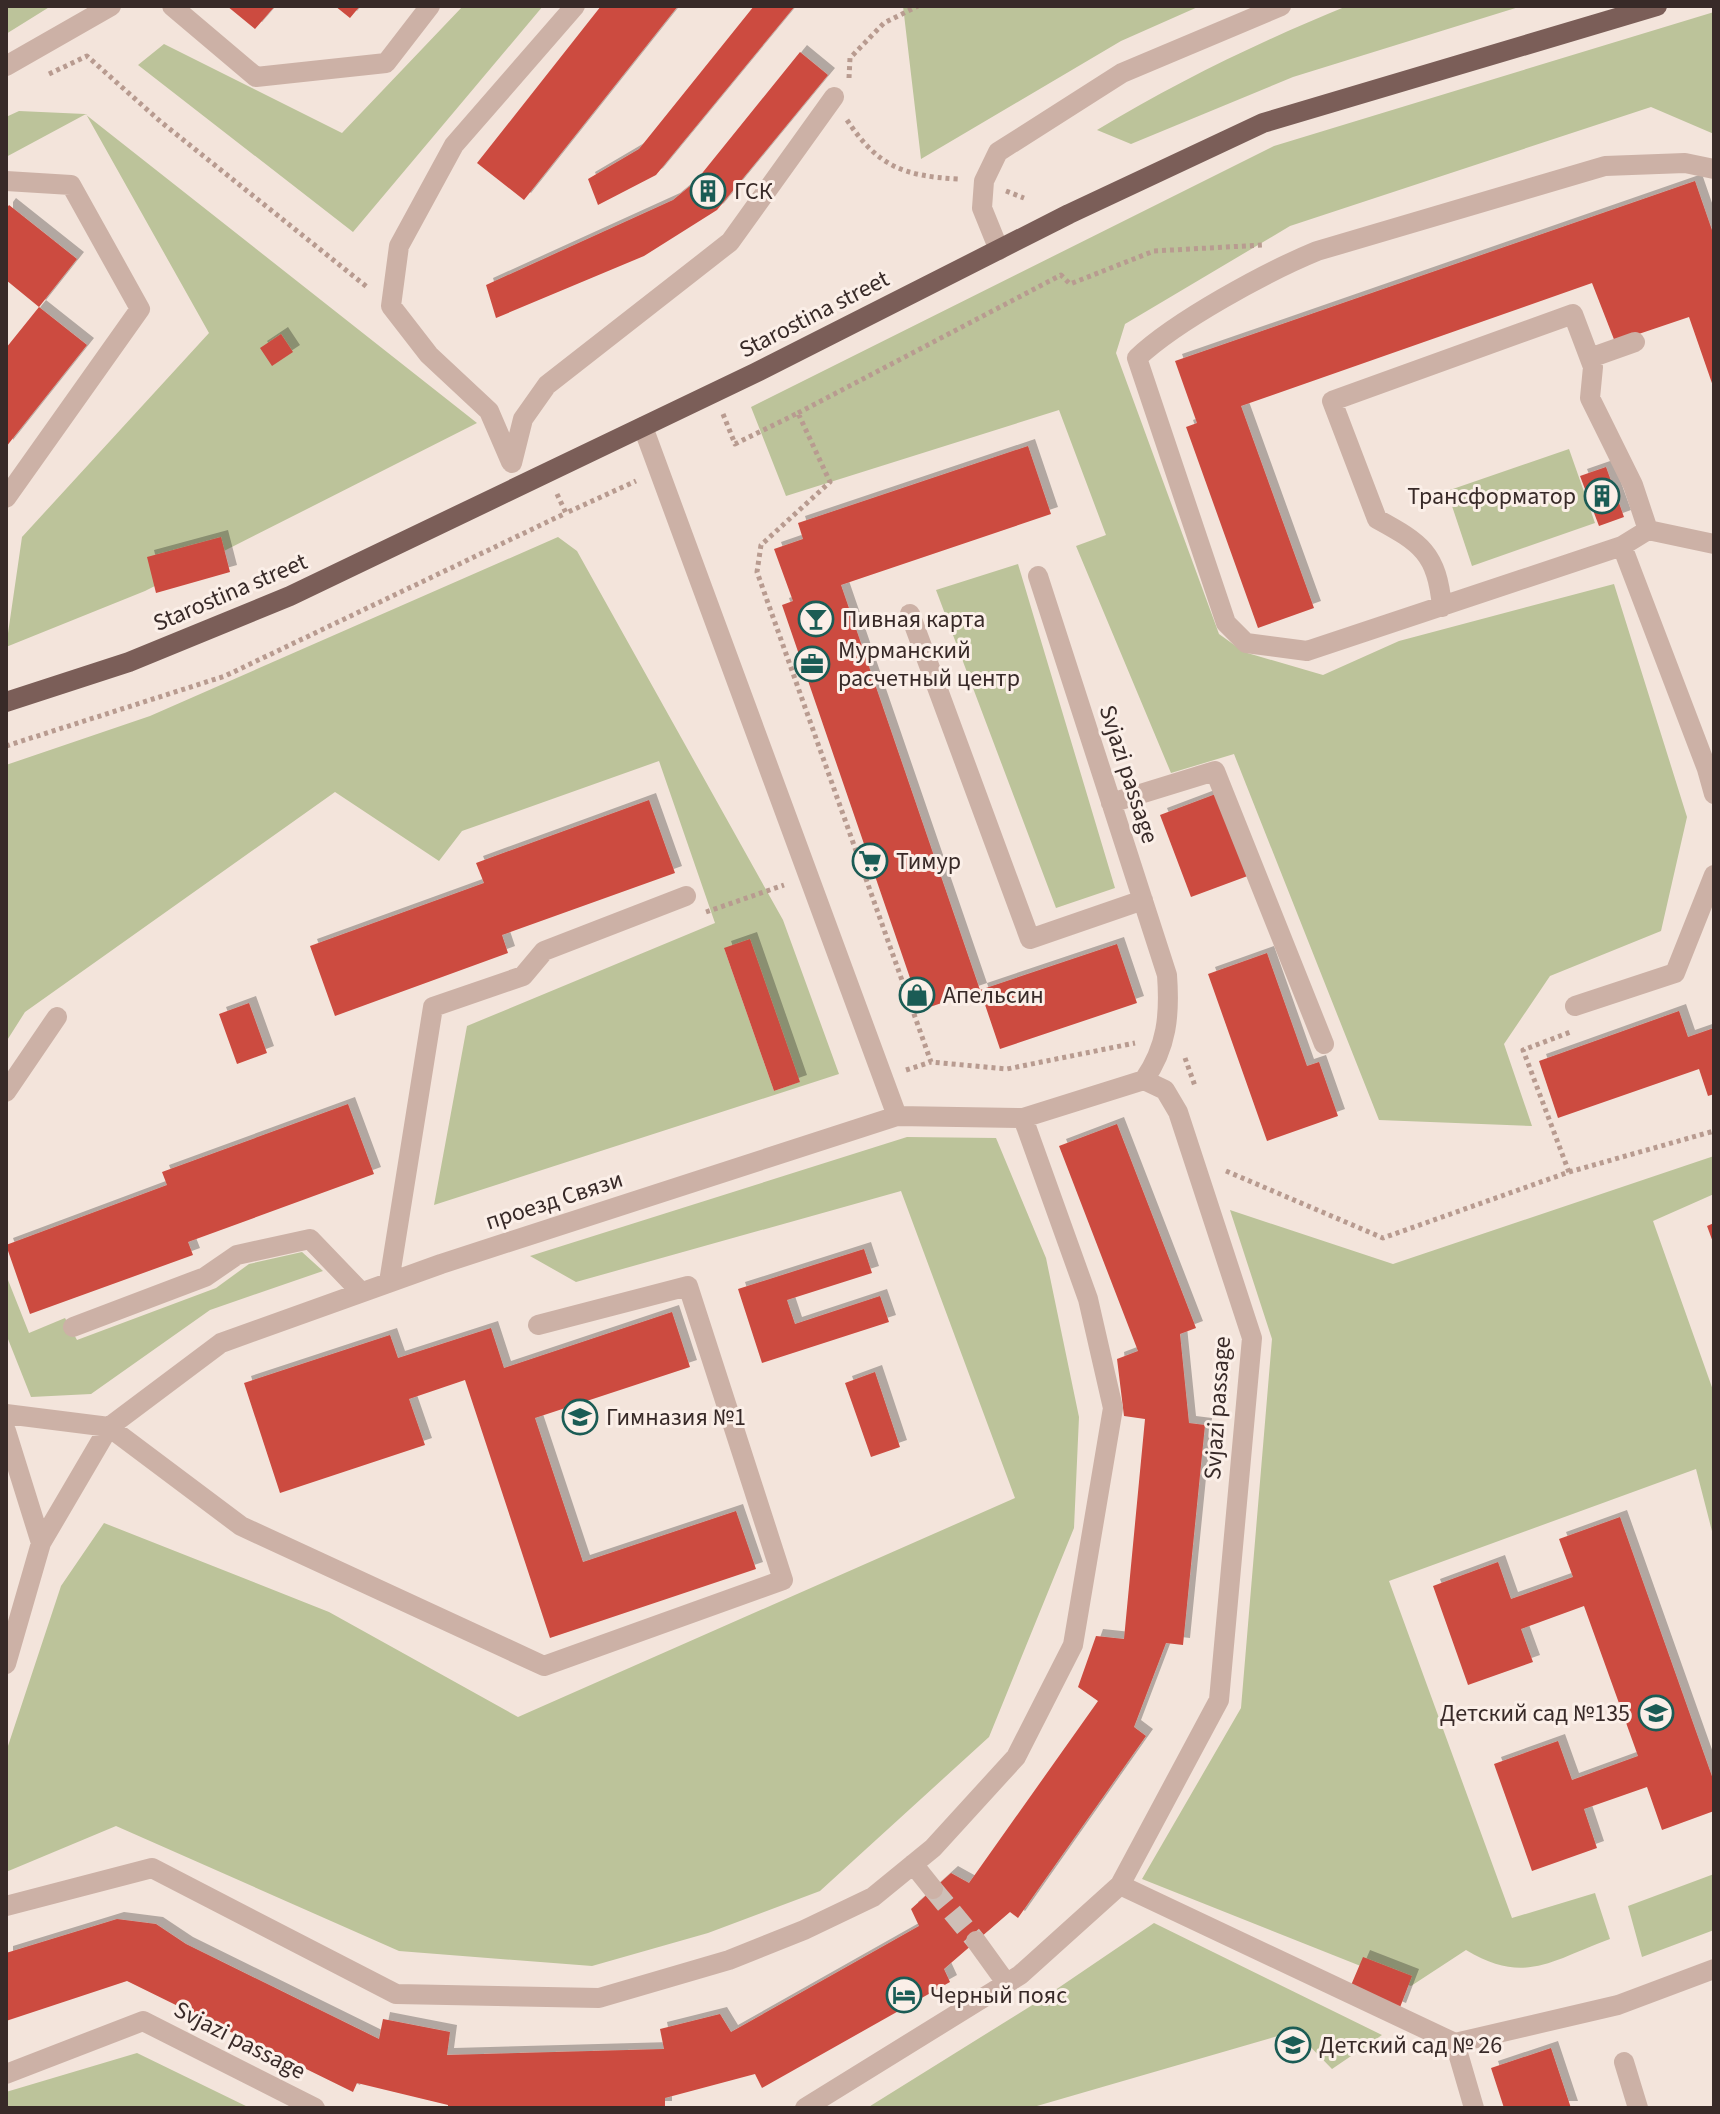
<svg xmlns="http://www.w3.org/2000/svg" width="1720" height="2114" font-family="'Source Sans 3',sans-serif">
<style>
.green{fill:#bcc39a;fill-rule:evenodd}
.building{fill:#cc4b40;filter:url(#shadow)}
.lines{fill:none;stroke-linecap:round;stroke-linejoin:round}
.minor-tunnel{stroke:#cebfb7;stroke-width:20;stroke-dasharray:20 10;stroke-linecap:butt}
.path{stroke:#b89b90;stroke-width:5;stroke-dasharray:4 4;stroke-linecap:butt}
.minor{stroke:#ccb1a6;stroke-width:20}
.major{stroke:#7b5e58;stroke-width:20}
.labels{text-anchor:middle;stroke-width:6;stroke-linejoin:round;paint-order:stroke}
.poi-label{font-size:24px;fill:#382a28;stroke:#fbefe8;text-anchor:start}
.street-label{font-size:24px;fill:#382a28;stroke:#fbefe8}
</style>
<defs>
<filter id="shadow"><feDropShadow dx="7" dy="-7" stdDeviation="0" flood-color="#0004"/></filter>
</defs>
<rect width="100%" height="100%" fill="#f3e4db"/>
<path class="green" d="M6,6H51L6,34Z
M463,6H543L353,232L138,65L164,44L342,133Z
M903,6H1200L1121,41L921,159Z
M1347,6H1522L1293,77L1131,144L1097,130C1176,82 1261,41 1347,6Z
M1714,12V134L1651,107L1290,226L1125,324L1116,353L1219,634L1244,652L1323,675L1399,641L1614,584L1687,817L1661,931L1550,976L1504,1044L1532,1126L1379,1120L1234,754L1171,773L1076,546L1106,535L1059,410L786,496L751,407L1274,146Z
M19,111L85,114L477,423L145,591L6,647L22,537L209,333L86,114L6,157V117Z
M1569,449L1595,523L1472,566L1447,491Z
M558,537L577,551L783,920L839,1074L434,1205L467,1026L715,923L659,761L462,831L439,861L335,792L25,1012L6,1042V765L150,716ZM724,948L800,1082H799L774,1091Z
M1018,564L1115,888L1056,908L936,590Z
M907,1137L996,1138L1046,1258L1079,1417L1074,1528L989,1737L820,1891L708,1933L592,1966L399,1951L116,1826L6,1872V1752L61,1586L104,1523L329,1612L518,1717L1015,1498L901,1191L576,1282L530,1256Z
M1714,1156V1194L1653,1221L1714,1393V1539L1696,1469L1389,1581L1512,1918L1595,1893L1610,1939C1550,1961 1525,1985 1466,1950L1411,1986L1142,1879L1241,1708L1272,1339L1230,1210L1393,1264Z
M302,1252L323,1271L210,1310L91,1394L31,1397L6,1334V1275L29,1333L65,1318L77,1340L216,1288L249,1264Z
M1714,1874V1930L1642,1957L1628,1906Z
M1154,1923L1382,2035L1332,2069L1295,2031L1030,2108H867L1042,1999Z
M137,2053L250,2108H6V2092Z"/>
<path class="building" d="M227,6H275L255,29Z
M335,6H360L350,18Z
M601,6H678L524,200L477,163Z
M754,6H795L656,175L598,205L588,179L639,149Z
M800,52L828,75L717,210L644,256L496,318L486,285L673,200L695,182Z
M1695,181L1714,236V389L1689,317L1615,342L1592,283L1241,406L1314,608L1258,628L1186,427L1197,423L1175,361Z
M9,205L77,259L39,307L6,280V209Z
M39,307L87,345L6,447V348Z
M281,334L293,352L272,366L260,348Z
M1028,446L1051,514L841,585L980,990L921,1010L782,605L793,601L774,549L803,539L798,523Z
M1606,467L1624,517L1599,526L1580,476Z
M221,537L230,572L156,593L147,557Z
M1221,792L1253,874L1191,897L1160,815Z
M649,800L675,873L502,935L508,953L335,1016L310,946L484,883L476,863Z
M750,939L800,1082L774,1091L724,948Z
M1117,944L1137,1003L1000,1049L980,990Z
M1267,953L1307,1066L1319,1062L1338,1116L1267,1141L1208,974Z
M249,1003L267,1053L237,1064L219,1014Z
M1679,1011L1688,1037L1714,1028V1094L1708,1096L1699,1069L1558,1118L1539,1061Z
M348,1104L374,1174L188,1242L193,1255L30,1314L6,1245L167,1185L162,1172Z
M1117,1124L1196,1328L1180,1334L1189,1423L1205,1425L1183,1645L1166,1643L1134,1727L1146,1736L1018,1918L1010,1912L944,1969L950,1982L762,2088L755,2074L665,2098V2108H448V2105L357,2083L353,2092L127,1981L6,2021V1953L117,1919L156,1924L186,1944L379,2039L383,2019L450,2032L447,2055L664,2049L660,2029L720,2014L731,2032L919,1926L911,1909L951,1873L969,1883L1098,1701L1078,1687L1096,1636L1124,1639L1145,1419L1124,1416L1117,1359L1138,1351L1059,1146Z
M1714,1223V1245L1707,1226Z
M864,1249L872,1273L787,1300L795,1324L880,1296L889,1322L762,1363L738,1289Z
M672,1312L690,1367L535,1418L583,1562L736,1511L756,1569L550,1638L465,1380L409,1399L425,1445L280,1493L244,1383L390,1335L398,1358L491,1328L504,1368Z
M875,1372L900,1447L871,1457L845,1383Z
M1620,1517L1714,1782V1811L1662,1830L1647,1787L1584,1809L1597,1848L1532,1871L1494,1764L1558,1741L1572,1780L1638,1756L1584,1606L1521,1629L1533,1662L1468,1685L1433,1586L1498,1562L1511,1599L1573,1577L1559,1539Z
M1363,1957L1412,1976L1399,2010L1349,1990Z
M1551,2048L1571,2108H1504L1491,2068Z"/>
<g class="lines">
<path class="minor-tunnel" d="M933,1889L976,1941"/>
<path class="path" d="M49,74L87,56L161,122L367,287
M849,78L850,58L884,23L918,6
M847,120C878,167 904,176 958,179
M1006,191L1024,198
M798,413L1061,275L1070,284L1154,251L1263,245
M723,414L735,444L798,413L830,482L761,545L757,572L931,1062L1007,1069L1135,1043
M557,494L566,513L636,481
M6,746L225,676L566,513
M706,912L784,885
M1185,1058L1195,1086
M906,1070L931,1062
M1226,1171L1383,1238L1569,1172L1714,1131
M1569,1172L1523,1050L1573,1031"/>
<path class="minor" d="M172,6L256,77L386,63L430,6
M6,66L111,6
M1714,169L1685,163L1605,166L1317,251C1266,272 1176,321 1137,358L1226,623L1246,643L1307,651L1622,546L1648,530L1714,544
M6,181L71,185L140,309L6,498
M999,250L982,208L984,181L998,152L1122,73L1281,6
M1590,358L1635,342
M643,427L897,1116
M511,462L489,411L429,355L391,306L399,246L454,145L575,6
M512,463L523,419L547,385L730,242L834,97
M1622,546L1707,769L1714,767
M1442,607C1437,553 1421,543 1377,519L1332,401L1573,314L1593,367L1590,398L1633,485L1648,530
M910,614L1030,939L1143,900
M1707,769L1714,794
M1111,803L1215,771L1324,1044
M1575,1006L1675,973L1714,875
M6,1092L57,1017
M389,1282L433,1007L523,976L544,951L686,896
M73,1327L205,1277L237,1255L310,1239L361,1292
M6,1414L109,1427L221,1343L441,1264L897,1116L1023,1118L1144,1080
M6,1431L41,1543L6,1664
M41,1543L109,1427L241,1526L544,1666L783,1580L688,1286L538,1325
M913,1864L933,1889
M1120,1885L1455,2043
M6,1906L152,1868L396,1994L599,1998L729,1960L804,1930L873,1897L933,1848L1016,1757L1073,1645L1113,1408L1088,1299L1023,1118
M976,1941L1007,1984
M1624,2062L1638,2108
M6,2074L143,2021L315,2108
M805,2108L1020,1975L1120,1885L1219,1700L1252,1338L1178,1112L1165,1090L1144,1080C1167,1047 1170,1015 1167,975L1038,576
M1474,2108L1455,2043L1618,2005L1714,1969"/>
<path class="major" d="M6,702L129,662L290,596L755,373L1069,214L1263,123L1657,6"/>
</g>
<defs>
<g id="building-ring" transform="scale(1.8)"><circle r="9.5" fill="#fbefe8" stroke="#1b5c55" stroke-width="1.5"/><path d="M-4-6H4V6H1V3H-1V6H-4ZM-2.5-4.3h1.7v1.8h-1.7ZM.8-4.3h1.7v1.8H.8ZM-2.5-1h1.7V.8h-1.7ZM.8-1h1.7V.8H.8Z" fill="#1b5c55"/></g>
<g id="bar-ring" transform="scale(1.8)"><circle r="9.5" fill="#fbefe8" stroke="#1b5c55" stroke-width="1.5"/><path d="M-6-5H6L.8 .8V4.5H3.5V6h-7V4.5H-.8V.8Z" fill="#1b5c55"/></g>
<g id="office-ring" transform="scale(1.8)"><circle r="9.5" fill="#fbefe8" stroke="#1b5c55" stroke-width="1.5"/><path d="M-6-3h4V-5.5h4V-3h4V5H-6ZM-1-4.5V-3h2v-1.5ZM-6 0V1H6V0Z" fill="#1b5c55"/></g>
<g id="supermarket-ring" transform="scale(1.8)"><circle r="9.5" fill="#fbefe8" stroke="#1b5c55" stroke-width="1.5"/><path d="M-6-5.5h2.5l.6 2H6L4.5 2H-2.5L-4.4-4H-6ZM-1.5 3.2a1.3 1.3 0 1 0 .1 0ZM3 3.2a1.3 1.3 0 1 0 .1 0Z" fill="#1b5c55"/></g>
<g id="shop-ring" transform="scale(1.8)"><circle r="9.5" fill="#fbefe8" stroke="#1b5c55" stroke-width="1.5"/><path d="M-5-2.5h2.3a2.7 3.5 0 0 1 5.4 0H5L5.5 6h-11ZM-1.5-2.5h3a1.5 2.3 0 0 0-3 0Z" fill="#1b5c55"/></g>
<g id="school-ring" transform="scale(1.8)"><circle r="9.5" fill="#fbefe8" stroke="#1b5c55" stroke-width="1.5"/><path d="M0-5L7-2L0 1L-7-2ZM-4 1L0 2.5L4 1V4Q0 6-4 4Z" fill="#1b5c55"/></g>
<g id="hotel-ring" transform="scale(1.8)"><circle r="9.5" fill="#fbefe8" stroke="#1b5c55" stroke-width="1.5"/><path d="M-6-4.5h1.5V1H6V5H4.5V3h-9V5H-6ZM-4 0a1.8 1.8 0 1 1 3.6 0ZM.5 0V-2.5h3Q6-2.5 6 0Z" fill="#1b5c55"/></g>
</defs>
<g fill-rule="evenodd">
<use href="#building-ring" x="708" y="191"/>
<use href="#building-ring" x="1602" y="496"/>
<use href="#bar-ring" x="816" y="619"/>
<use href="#office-ring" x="812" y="664"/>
<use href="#supermarket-ring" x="870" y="861"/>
<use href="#shop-ring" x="917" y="995"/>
<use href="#school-ring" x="580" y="1417"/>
<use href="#school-ring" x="1656" y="1713"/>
<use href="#hotel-ring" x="904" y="1995"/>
<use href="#school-ring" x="1293" y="2045"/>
</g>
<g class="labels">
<g class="poi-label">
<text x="734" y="199">ГСК</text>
<text x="1576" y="504" text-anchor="end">Трансформатор</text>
<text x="842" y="627">Пивная карта</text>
<text x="838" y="658">Мурманский<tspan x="838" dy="28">расчетный центр</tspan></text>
<text x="896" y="869">Тимур</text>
<text x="943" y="1003">Апельсин</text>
<text x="606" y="1425">Гимназия №1</text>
<text x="1630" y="1721" text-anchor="end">Детский сад №135</text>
<text x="930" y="2003">Черный пояс</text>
<text x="1319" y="2053">Детский сад № 26</text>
</g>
<g class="street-label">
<text transform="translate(814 314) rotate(-27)" y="8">Starostina street</text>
<text transform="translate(230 592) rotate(-23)" y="8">Starostina street</text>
<text transform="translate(1129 774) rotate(72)" y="8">Svjazi passage</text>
<text transform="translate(554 1200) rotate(-18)" y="8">проезд Связи</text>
<text transform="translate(1217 1408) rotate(-86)" y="8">Svjazi passage</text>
<text transform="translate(240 2040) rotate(27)" y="8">Svjazi passage</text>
</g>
</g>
<rect width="1720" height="2114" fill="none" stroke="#382a28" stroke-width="16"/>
</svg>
